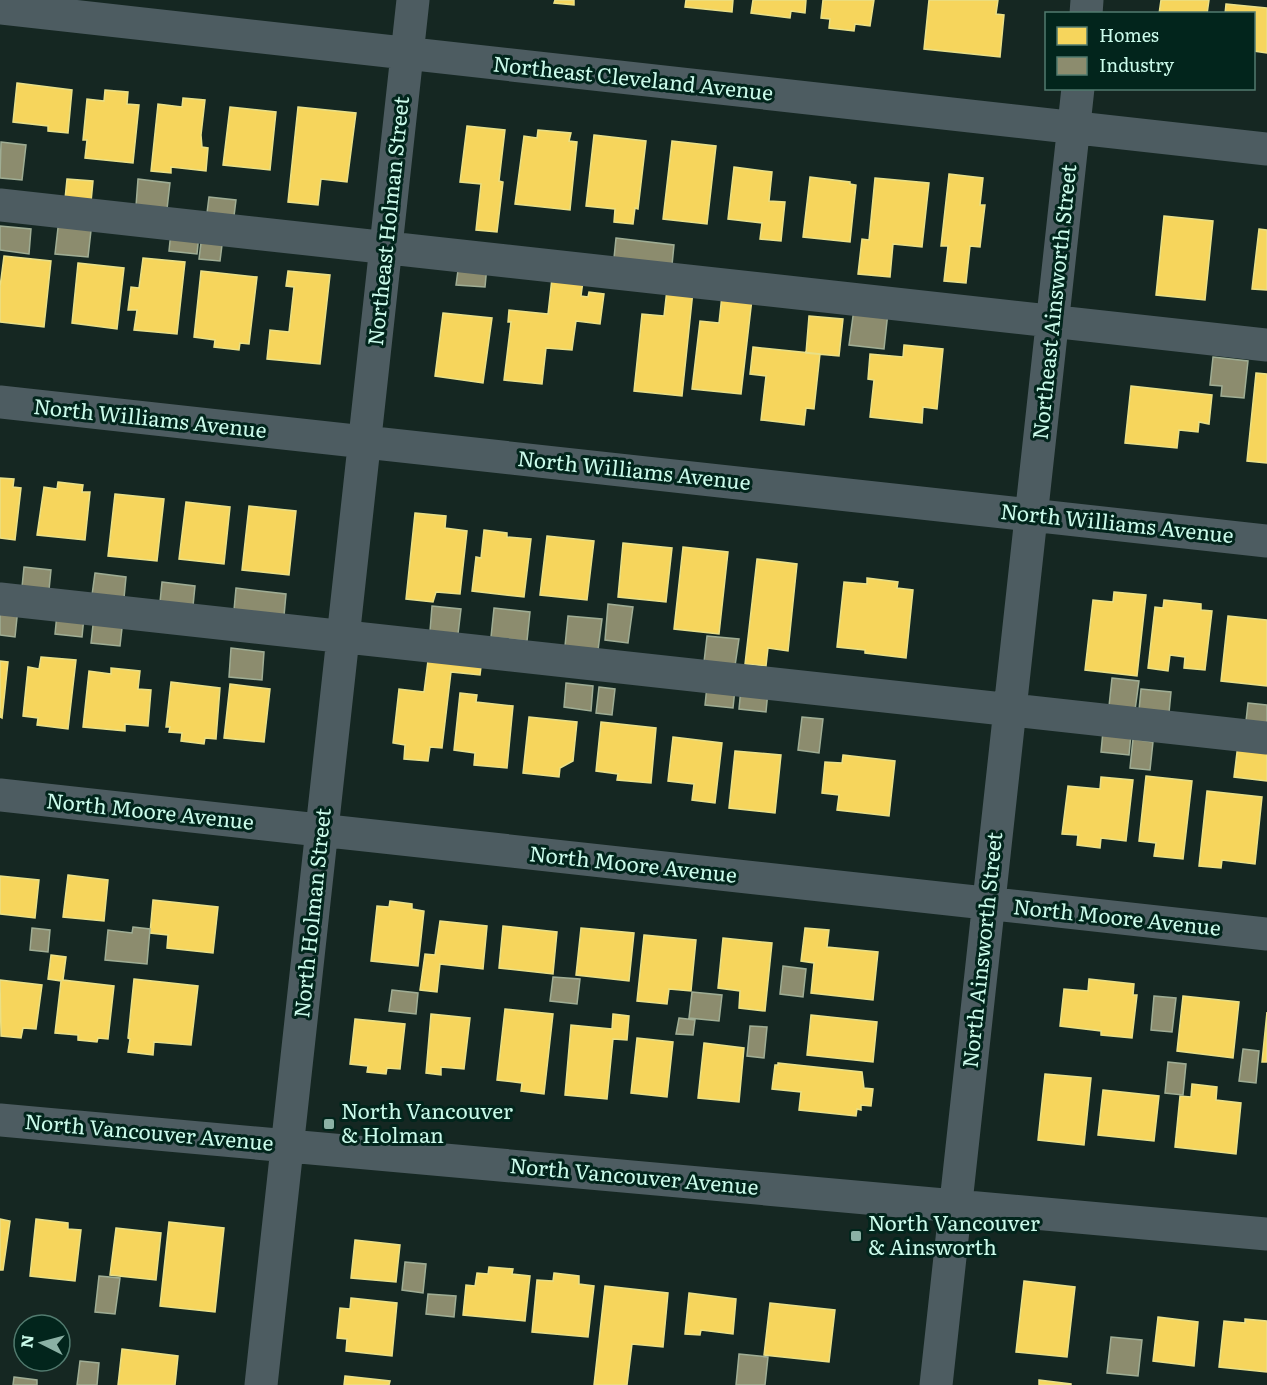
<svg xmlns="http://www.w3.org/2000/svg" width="1267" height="1385" font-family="Literata,serif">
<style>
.homes{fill:#f6d55c;stroke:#e9e087;stroke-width:1.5}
.industry{fill:#8c8c6e;stroke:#9fad94;stroke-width:1.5}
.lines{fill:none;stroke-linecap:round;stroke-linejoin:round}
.minor{stroke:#4d5c61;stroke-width:33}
.poi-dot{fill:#8bb1a5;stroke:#02251c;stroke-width:2}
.labels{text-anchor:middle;stroke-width:6;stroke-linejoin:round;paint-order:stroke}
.street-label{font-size:21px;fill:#cbfbeb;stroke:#02251c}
.poi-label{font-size:21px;fill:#cbfbeb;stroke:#02251c;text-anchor:start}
</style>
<rect width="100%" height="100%" fill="#152722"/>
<path class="homes" d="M555,0H574V5L554,3Z
M686,0H733L732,12L685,7Z
M753,0H806L805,13L791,11L790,18L751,13Z
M823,0H874L870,26L855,24L854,31L829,28L830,19L821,18Z
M929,0H998L996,14L1004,15L1000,57L924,49Z
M1161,0H1209L1207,14H1159Z
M1226,4L1267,8V53L1254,51V14H1225Z
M17,83L72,90L68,133L48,131V126L13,122Z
M105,90L128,92L127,104L139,105L133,163L85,158L87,140H83L87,99L104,101Z
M183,98L205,100L201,135L202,147L208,148L206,171L171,167V173L151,171L158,104L182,107Z
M230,107L276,112L270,170L223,165Z
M298,107L356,113L347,182L321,179L318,205L288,202Z
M467,126L505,130L499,181L503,182L497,232L476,230L481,184L460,182Z
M538,130L571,133L569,141L577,142L570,210L515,204L524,136L537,138Z
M594,135L646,141L638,209L635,208L633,224L614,222L615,209L586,206Z
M672,141L716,146L707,224L663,219Z
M734,167L772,172L769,201L785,202L781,241L760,239L762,223L728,219Z
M949,174L983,178L980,205H985L980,247L970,246L966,283L944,281L948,246H941Z
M810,177L850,182V184L856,185L850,242L803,237Z
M875,178L929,183L922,247L893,244L890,277L858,274L862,239L869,240Z
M67,179L93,181L91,202L65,199Z
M1164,216L1213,221L1205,300L1156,295Z
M1259,229L1267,230V290L1252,289Z
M4,256L51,261L44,327L0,322V287Z
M143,258L185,262L177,334L134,330L137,310H128L131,287L139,288Z
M78,263L124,268L117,329L72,323Z
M201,271L257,277L249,344L240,343L239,350L214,347L215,340L194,337Z
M288,271L330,275L320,364L267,359L270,330L289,332L294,287L286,286Z
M552,278L583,281L581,296L588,297L589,292L604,294L600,324L576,321L572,350L546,348L542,384L504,380L511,322H508L509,310L548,314Z
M667,289L693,291L682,396L634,391L642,314L664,316Z
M722,295L752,299L741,394L692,389L700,321L719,323Z
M443,313L492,318L483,383L435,376Z
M809,316L843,319L839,356L806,353Z
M904,345L943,349L937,409L923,407L922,423L870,417L874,380L868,379L870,354L903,357Z
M753,347L820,354L814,409L806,408L804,425L761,420L766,376L750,374Z
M1256,373L1267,374V463L1247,461Z
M1131,386L1212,395L1209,424L1199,422L1198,432L1179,430L1177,448L1125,443Z
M0,478L14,479L13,487L21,488L15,540L0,538Z
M58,482L83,485L82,492H90L85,540L37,535L44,487L57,489Z
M115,494L164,499L157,561L108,556Z
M186,502L230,507L224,564L179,559Z
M249,506L296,511L289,575L242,570Z
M415,513L446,516L445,528L467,531L460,594L436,592L433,602L406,599Z
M484,530L507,533V537L531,539L524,597L472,591L476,557L481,558Z
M547,536L594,541L587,600L540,595Z
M623,543L672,548L666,602L618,597Z
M683,547L728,552L719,634L674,629Z
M757,559L797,564L788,651L768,648L766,666L745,664Z
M867,578L898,582L897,588L913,590L906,658L865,653V650L837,647L844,582L867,584Z
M1114,592L1146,595L1137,676L1085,670L1093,600L1113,602Z
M1164,600L1201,604V610L1212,611L1205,670L1184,668L1185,657L1170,655L1168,671L1148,668L1155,607L1163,608Z
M1228,616L1267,620V686L1221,681Z
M429,653L482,659L480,675L451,672L442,748L430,747L428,761L404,759L405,745L393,743L399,689L424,692Z
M41,657L76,660L68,729L37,725L38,718L23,716L28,667L39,669Z
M0,661L8,662L2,718L0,717Z
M111,668L140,671L138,689L151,690L148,726L125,724V731L83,727L89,671L111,674Z
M171,682L220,688L216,739L205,738L204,744L181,741L182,733L169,732L170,727H166Z
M230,684L270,689L264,742L224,738Z
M460,693L477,695L476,702L513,706L507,768L474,765L475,753L454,750Z
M529,717L577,722L573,761L560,768L559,777L523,773Z
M601,722L656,728L651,783L617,780L618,774L596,771Z
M673,737L722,743L715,803L692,800L694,784L668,781Z
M1238,744L1267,747V781L1234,777Z
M735,751L781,755L775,813L729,808Z
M843,755L895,761L889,816L837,810L839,795L822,793L825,762L842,763Z
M1146,776L1192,781L1183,859L1154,856L1156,843L1139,841Z
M1101,777L1133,780L1126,841L1101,838L1100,848L1077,845L1078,835L1062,834L1068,786L1100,789Z
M1207,791L1262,797L1255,864L1222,860L1221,868L1199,866Z
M68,875L108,880L104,921L63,917Z
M0,876L39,880L35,918L0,914Z
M153,900L218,907L213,953L167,948L168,935L150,933Z
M390,901L412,904V909L424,911L418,966L371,961L377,906L389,907Z
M440,921L487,926L483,969L440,964L437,992L420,990L425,954L435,955Z
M503,926L557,932L553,974L499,968Z
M581,928L634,933L629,981L576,975Z
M805,928L829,930L827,947L878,952L873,1000L811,993L814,963L801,961Z
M644,935L696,940L691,991L669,989L667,1004L637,1001Z
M723,938L772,943L765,1011L739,1008L740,991L718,988Z
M51,955L66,957L63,980L114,986L108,1039L98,1038L97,1042L78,1040V1035L55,1033L61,981L48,979Z
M134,979L198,986L191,1045L154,1042L153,1055L128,1052L130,1039L128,1038Z
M1089,979L1134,984L1133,995H1137L1132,1038L1101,1035V1031L1060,1026L1064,989L1088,991Z
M0,980L42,985L36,1029L23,1028L21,1038L1,1036Z
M1183,996L1239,1002L1233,1058L1177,1051Z
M505,1009L553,1014L544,1094L521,1091L522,1083L497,1080Z
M1267,1012V1062H1262Z
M431,1014L470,1018L464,1069L441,1067V1075L426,1073Z
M613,1014L629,1016L627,1040L613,1039L607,1099L565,1095L571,1025L612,1029Z
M811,1015L877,1022L873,1062L807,1055Z
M355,1019L405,1024L400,1069L387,1068L386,1074L367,1072L368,1066L350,1064Z
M637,1038L673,1042L667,1097L631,1093Z
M704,1043L744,1048L739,1102L698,1098Z
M778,1063L862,1072L864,1088L873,1089L871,1106L861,1105V1110L857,1109L856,1116L799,1110L801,1092L772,1089L775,1065H778Z
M1045,1074L1091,1078L1084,1145L1038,1140Z
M1192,1084L1217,1087L1216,1100L1241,1103L1236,1154L1175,1147L1180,1096L1191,1097Z
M1103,1090L1159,1096L1154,1141L1098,1135Z
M0,1219L10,1221L3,1270H0Z
M36,1219L68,1223V1229L81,1230L75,1281L30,1276Z
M169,1222L224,1228L215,1312L160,1306Z
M116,1228L161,1233L156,1280L110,1275Z
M355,1240L400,1245L396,1282L351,1278Z
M489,1267L513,1269L512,1274L530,1276L525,1321L463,1315L466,1285L475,1286L477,1273L488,1274Z
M554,1273L579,1276V1284L594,1286L588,1337L532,1332L537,1280L553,1281Z
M1024,1281L1075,1287L1067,1357L1016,1352Z
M605,1286L668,1293L663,1347L632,1344L627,1385H594Z
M689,1293L736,1299L733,1334L701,1330L700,1335L685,1334Z
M351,1298L397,1303L392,1356L346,1351L347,1339L337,1338L340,1308L350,1309Z
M770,1303L835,1310L829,1362L764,1355Z
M1158,1317L1198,1322L1194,1366L1153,1361Z
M1245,1319L1267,1321V1372L1219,1367L1224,1321L1245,1323Z
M122,1349L178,1356L175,1385H118Z
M345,1376L390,1381L389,1385H344Z
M1039,1380L1071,1384V1385H1039Z"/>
<path class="industry" d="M1,142L26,145L22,180L0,178Z
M138,179L170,183L167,209L136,206Z
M209,197L236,200L234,216L207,213Z
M59,219L92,222L88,257L55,254Z
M0,226L31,229L29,254L0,250Z
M171,232L199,235L197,254L169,251Z
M202,235L223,237L220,261L199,259Z
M616,238L674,245L672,265L614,258Z
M459,263L487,266L485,287L456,285Z
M854,309L888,312L884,349L849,345Z
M1213,357L1248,361L1244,398L1221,396L1222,386L1210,385Z
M24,567L51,570L49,590L22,587Z
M95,573L126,577L124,598L92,595Z
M162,582L195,586L193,606L160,602Z
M236,588L286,594L284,616L234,610Z
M608,604L633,607L628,643L605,640Z
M0,606L18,608L15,637L0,635Z
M432,606L461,609L458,634L430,631Z
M494,608L530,612L527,641L491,637Z
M57,614L84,617L82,637L55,634Z
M94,616L123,619L120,646L91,643Z
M568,616L602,619L598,650L565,646Z
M707,636L739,639L735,666L704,662Z
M231,648L264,652L262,680L229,677Z
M1112,678L1139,681L1135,710L1109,706Z
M566,683L593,686L591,711L564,707Z
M707,686L735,689L733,708L705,705Z
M599,687L615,689L612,715L596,713Z
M741,688L768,691L766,712L739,709Z
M1141,689L1171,692L1169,713L1139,710Z
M1248,703L1267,705V723L1246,721Z
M802,717L823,719L819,753L798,750Z
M1103,731L1131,734L1129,755L1101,752Z
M1133,739L1153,742L1150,770L1130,768Z
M133,927L150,929L147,964L105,960L108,930L132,933Z
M32,928L50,930L48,952L30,950Z
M783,966L806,969L803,997L780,994Z
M553,977L580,979L577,1004L550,1001Z
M392,990L418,993L416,1014L389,1011Z
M692,992L722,995L719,1021L689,1018Z
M1154,996L1176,998L1172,1032L1151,1030Z
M679,1018L695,1020L693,1035L676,1034Z
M750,1026L767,1027L764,1058L747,1056Z
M1243,1049L1259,1051L1256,1083L1239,1081Z
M1168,1062L1186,1064L1183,1095L1165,1093Z
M405,1262L426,1264L423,1293L402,1290Z
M99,1276L120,1278L115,1314L95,1312Z
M428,1294L456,1296L454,1317L426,1314Z
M1111,1337L1142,1340L1138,1376L1107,1373Z
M739,1354L768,1357L765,1385H736Z
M80,1361L99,1363L97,1385H77Z
M14,1377L37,1380V1385H13Z"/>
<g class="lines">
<path class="minor" d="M0,8L1267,149
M1086,14L1087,0
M0,205L1267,345
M0,402L1267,541
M0,599L1267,738
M0,795L1267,934
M0,1120L1267,1234
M261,1385L413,0
M936,1385L1078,88"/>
</g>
<g class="poi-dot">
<rect x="323" y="1118" width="12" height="12" rx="3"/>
<rect x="850" y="1230" width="12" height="12" rx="3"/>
</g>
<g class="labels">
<g class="street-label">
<text transform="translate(633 79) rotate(6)" y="7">Northeast Cleveland Avenue</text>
<text transform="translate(389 221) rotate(-84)" y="7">Northeast Holman Street</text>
<text transform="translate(1055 302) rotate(-84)" y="7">Northeast Ainsworth Street</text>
<text transform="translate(150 419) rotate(6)" y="7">North Williams Avenue</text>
<text transform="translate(634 471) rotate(6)" y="7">North Williams Avenue</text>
<text transform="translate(1117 524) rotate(6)" y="7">North Williams Avenue</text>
<text transform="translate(150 812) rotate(6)" y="7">North Moore Avenue</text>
<text transform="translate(633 865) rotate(6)" y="7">North Moore Avenue</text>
<text transform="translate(313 913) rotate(-84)" y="7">North Holman Street</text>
<text transform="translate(1117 918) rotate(6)" y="7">North Moore Avenue</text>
<text transform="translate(983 950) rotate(-84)" y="7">North Ainsworth Street</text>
<text transform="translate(149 1133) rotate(5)" y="7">North Vancouver Avenue</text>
<text transform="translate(634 1177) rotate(5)" y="7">North Vancouver Avenue</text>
</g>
<g class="poi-label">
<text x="341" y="1119">North Vancouver<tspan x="341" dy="24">&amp; Holman</tspan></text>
<text x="868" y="1231">North Vancouver<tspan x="868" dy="24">&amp; Ainsworth</tspan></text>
</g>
</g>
<rect x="1045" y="12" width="210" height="78" fill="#02251c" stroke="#527b6f" stroke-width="1.5"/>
<rect x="1057" y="27" width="30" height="18" fill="#f6d55c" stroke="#527b6f" stroke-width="1.5"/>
<text x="1099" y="42" font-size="18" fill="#cbfbeb">Homes</text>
<rect x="1057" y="57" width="30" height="18" fill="#8c8c6e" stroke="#527b6f" stroke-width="1.5"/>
<text x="1099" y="72" font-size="18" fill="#cbfbeb">Industry</text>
<g transform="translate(42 1343) rotate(276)"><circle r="28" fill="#02251c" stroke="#527b6f" stroke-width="1.5"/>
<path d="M0-4.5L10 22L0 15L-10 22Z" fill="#8bb1a5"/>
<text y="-9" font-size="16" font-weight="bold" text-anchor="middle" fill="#cbfbeb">N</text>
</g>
</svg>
